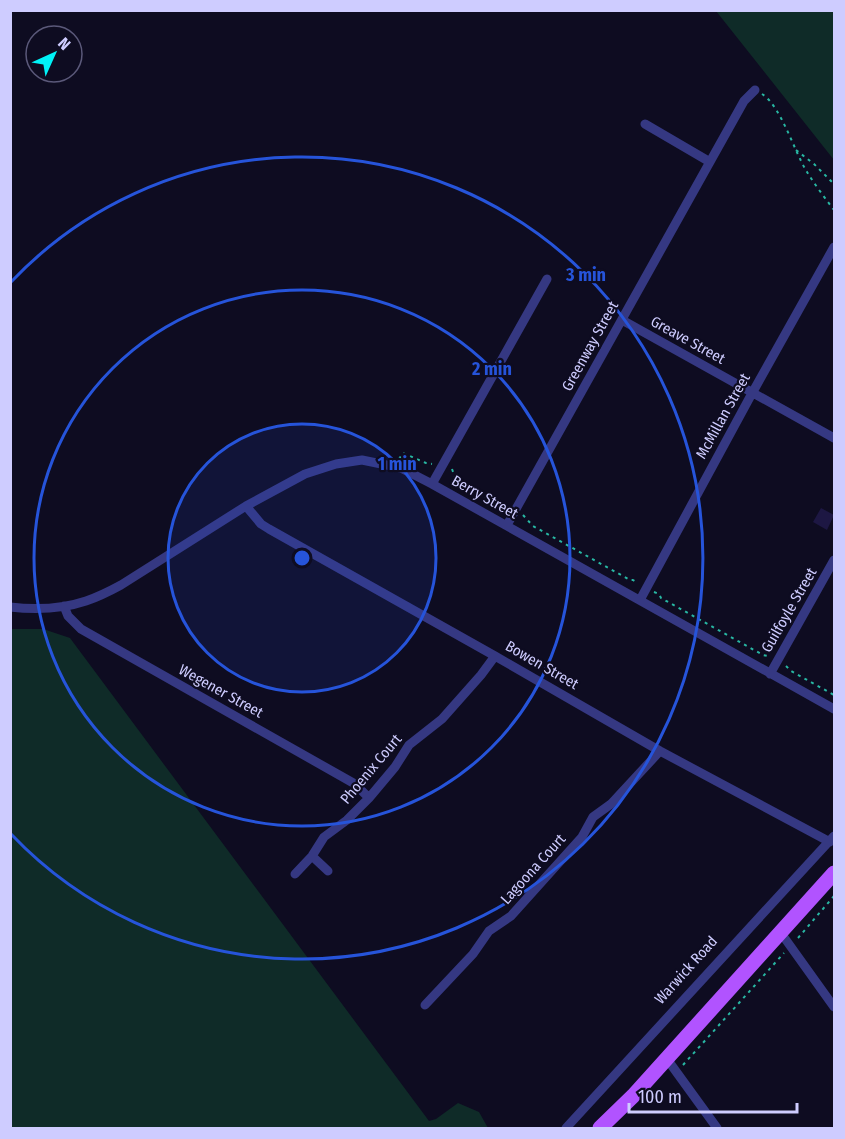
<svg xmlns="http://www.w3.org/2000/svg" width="845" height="1139" font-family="'Fira Sans Condensed',sans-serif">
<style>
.green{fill:#0f2b28}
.building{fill:#1d1743}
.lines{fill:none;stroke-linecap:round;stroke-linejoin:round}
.path{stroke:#28b7a3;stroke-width:2;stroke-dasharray:3 4.5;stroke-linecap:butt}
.minor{stroke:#353882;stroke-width:9}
.primary{stroke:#b153ff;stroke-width:15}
.ring{fill:none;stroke:#2654da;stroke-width:3}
.labels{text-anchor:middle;stroke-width:4.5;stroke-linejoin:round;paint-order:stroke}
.street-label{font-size:15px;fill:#ceccff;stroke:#0e0c21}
.centre{fill:#2654da;stroke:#0e0c21;stroke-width:3}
.ring-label{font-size:18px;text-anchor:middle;font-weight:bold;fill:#2654da;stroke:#0e0c21;stroke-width:4.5;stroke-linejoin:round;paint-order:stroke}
</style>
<rect width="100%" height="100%" fill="#0e0c21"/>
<path class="green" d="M716,11H834V160Z
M11,629H43L70,638L429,1121L436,1119L458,1103L479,1112L488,1128H11Z"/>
<path class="building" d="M821,508L834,515L827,530L813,522Z"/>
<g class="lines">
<path class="path" d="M762,94C781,106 794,151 807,172C815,185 825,198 834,210
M796,150L814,164L834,184
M399,459L403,453L426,463L432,464
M452,469L455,477L463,486L500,506H506
M523,515L533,526L630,580H633L638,583
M654,592L659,594L661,598L763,655L768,656
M786,666L791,671L834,695
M798,938L834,896
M683,1065L784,953"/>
<path class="minor" d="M645,124L710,162
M622,320L834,438
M432,484L547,279
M246,506L261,524L269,529L495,656L660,751L830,842
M507,525L744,101L755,90
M640,600L750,397L834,247
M64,606L68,616L81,629L355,784L369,798
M10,607C35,610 62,609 86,601C98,597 110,591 121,585L246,506L305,474L336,464L362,460L401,468L432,484L834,709
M770,674L834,560
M312,856L328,871
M295,874L312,856L324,837L347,820L369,798L395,767L409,745L442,719L481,675L495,656
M781,933L834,1007
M425,1005L473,954L489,931L511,916L582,837L593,817L611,804L660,751
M667,1059L717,1128
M566,1128L834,836"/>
<path class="primary" d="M600,1128L633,1096L834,873"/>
</g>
<circle cx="302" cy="558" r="134" fill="#2654da" fill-opacity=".12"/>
<g class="ring">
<circle cx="302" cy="558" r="134"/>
<circle cx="302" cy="558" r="268"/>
<path d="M11 282A401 401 0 1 1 11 834"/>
</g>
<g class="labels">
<g class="street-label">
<text transform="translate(688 340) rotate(29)" y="5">Greave Street</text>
<text transform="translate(590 346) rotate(-61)" y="5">Greenway Street</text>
<text transform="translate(723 416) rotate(-61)" y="5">McMillan Street</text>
<text transform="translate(485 497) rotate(29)" y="5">Berry Street</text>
<text transform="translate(789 610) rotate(-60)" y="5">Guilfoyle Street</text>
<text transform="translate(542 665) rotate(30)" y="5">Bowen Street</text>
<text transform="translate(221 691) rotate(29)" y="5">Wegener Street</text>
<text transform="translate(371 769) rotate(-50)" y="5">Phoenix Court</text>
<text transform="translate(533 869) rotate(-48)" y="5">Lagoona Court</text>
<text transform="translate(686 970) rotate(-48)" y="5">Warwick Road</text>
</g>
</g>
<circle cx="302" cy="558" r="9" class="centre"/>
<g class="ring-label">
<text x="586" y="281">3 min</text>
<text x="492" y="375">2 min</text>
<text x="397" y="470">1 min</text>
</g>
<rect width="845" height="1139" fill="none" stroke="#ceccff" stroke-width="24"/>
<g transform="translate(54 54) rotate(45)"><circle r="28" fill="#0e0c21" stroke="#5b597a" stroke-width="1.5"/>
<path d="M0-4.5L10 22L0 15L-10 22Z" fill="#00f2f7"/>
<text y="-9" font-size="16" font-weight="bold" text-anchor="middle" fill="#ceccff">N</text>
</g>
<path d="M629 1103v9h168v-9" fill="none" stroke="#ceccff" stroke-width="3"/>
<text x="638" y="1103" font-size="18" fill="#ceccff" stroke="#0e0c21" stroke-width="4.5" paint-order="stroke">100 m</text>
</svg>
